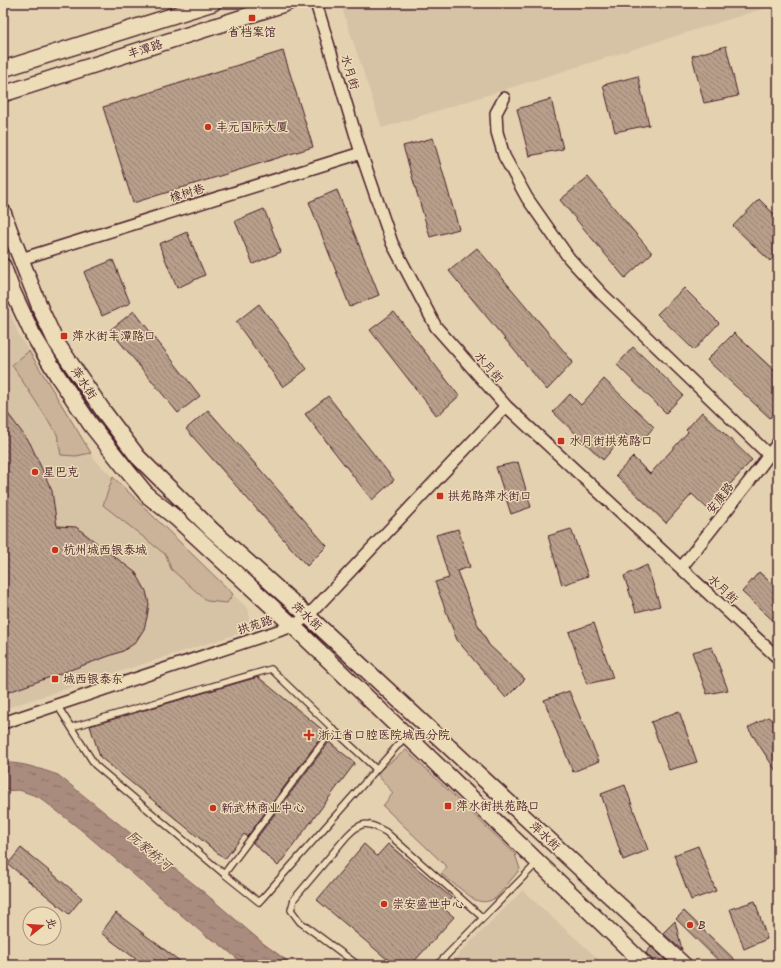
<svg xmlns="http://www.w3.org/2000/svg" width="781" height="968" font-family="Kalam,'LXGW WenKai TC',sans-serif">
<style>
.built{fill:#d6c2a5}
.grass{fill:#cab399;stroke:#8a6962}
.water{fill:url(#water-ripples);stroke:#83605c}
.building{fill:url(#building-back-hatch);stroke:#4a1f2b}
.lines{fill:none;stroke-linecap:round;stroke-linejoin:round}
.lane-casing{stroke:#4a1f2b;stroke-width:8}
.street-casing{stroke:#4a1f2b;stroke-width:14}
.secondary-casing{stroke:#4a1f2b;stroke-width:18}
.lane{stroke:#eddcb8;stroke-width:5.5}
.street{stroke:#eddcb8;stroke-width:11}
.secondary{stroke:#eddcb8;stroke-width:15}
.poi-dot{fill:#c8321e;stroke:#eddcb8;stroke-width:1.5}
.labels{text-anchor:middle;stroke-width:3;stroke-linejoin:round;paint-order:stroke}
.poi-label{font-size:12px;fill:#4a1f2b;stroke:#eddcb8;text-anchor:start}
.street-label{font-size:12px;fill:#4a1f2b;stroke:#eddcb8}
.water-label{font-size:13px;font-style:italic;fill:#664044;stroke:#eddcb8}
</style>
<defs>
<pattern id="water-ripples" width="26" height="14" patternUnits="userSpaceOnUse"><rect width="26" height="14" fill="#a98c7d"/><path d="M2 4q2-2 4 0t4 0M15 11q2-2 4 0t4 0" fill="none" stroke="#8c7267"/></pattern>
<pattern id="building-back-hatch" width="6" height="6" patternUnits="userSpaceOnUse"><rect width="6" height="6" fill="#b89f8b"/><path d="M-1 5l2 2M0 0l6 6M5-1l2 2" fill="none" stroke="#988172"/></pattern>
</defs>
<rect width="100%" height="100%" fill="#e3d1b0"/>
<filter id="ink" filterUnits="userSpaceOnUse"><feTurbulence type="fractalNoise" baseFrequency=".025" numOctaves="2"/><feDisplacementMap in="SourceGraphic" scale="8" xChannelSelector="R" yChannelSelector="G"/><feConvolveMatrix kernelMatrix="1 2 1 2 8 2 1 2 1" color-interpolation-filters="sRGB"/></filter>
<g filter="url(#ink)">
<path class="built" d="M345,3H778V4L382,128L343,11Z
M3,296L19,335L95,460L249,610V625L237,634L3,709Z
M523,890V891L605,965H448Z"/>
<path class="grass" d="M29,351L91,453L76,456L61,455L57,434L12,365Z
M113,477L233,594L227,603L207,601L171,569L166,555L103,505Z
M406,750L515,854L520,869L497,897C489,902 484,903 475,900L441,874L447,867L383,806L393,793L376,773Z"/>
<path class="water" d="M3,763C22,762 40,769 58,775L200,889L264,944L293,965H245L217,942L206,936L80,829L39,797L19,790L3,791Z"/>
<path class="building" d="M726,46L738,96L704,103L692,56Z
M283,51L313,147L133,203L103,107Z
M638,76L649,125L615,132L603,85Z
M551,99L563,149L529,156L517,109Z
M433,138L459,229L430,237L403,146Z
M588,177L652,253L625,278L560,200Z
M337,190L379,295L350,307L309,202Z
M759,199L778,218V252L770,261L733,226Z
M264,209L281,252L253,264L235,221Z
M187,232L205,275L177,288L159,244Z
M477,248L573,362L547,390L449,271Z
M113,260L130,303L102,316L84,272Z
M684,288L719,323L694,350L657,314Z
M259,304L307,369L283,387L236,322Z
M134,311L200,396L178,413L110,330Z
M394,312L459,396L437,416L370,330Z
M734,333L778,374V409L770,418L707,360Z
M633,347L683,395L666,413L617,365Z
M604,379L654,427L637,446L625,434L603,460L553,412L570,394L581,405Z
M328,396L394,480L372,500L305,414Z
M3,407L30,443L52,491L57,526L76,527L136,573L146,591L149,604L147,617L144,629L135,643L123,651L3,694Z
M208,410L327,546L307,566L186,429Z
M702,412L752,460L724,491L726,492L710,511L692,494L666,523L616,475L633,457L650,474L688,432L686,430Z
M518,462L531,507L511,514L496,467Z
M458,529L470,567L457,571L477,623L489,645L525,679L506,698L457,640L435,582L449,578L436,535Z
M571,529L588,576L562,585L548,536Z
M647,565L660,606L636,612L624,576Z
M759,572L778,589V625L742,592Z
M594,623L613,678L587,684L569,632Z
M712,647L728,690L707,694L692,652Z
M258,677L324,731L321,735L322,736L247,837L244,834L225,859L100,757L90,726Z
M569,691L599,761L573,772L544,700Z
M679,711L697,762L669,770L651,722Z
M768,717L778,724V774L748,728Z
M329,742L355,763L278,866L253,843Z
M625,785L648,850L623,860L601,794Z
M364,844L377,856L388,844L452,898L443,908L454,917L411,965H394L317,900Z
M698,846L716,891L691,900L674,855Z
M21,848L82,898L69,914L8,864Z
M755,901L767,939L744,949L730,909Z
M684,911L710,936L740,965H723L676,919Z
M116,913L185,965H144L101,933Z
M675,921L682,950L663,933Z
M651,947L671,965H654L653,962L651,959L646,953Z"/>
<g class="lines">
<g class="lane-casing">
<path id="lane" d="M57,705L95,765L224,874L333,729L271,669L72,727
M333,729L376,769
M224,874L259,902L406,736
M358,965L300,922L291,910L294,899L347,836C362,820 368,822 386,832L483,918
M437,965L538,862"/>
</g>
<g class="street-casing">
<path id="street" d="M316,3L361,153L392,243L436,327L506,406L778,658
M504,98L496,113L497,132L504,156L527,198L569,258L602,294L769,455
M21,259L361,153
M681,568L748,483L778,443
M3,723L293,626L308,616L506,406"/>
</g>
<g class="secondary-casing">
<path id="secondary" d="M3,69L213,3
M3,94L287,3
M3,212L11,234L41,310L56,342L104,412L138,457L212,530L308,616L684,965
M3,266L12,290L32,333L59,378L91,425L129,473L148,496L176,518L293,626L645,965"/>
</g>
<use href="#lane" class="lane"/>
<use href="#street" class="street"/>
<use href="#secondary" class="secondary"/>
</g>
</g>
<g class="poi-dot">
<rect x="248" y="14" width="8" height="8" rx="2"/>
<circle cx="208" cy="127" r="4"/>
<rect x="60" y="332" width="8" height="8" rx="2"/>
<rect x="557" y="437" width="8" height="8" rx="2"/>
<circle cx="35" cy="472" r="4"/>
<rect x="436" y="492" width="8" height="8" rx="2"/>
<circle cx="55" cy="550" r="4"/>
<rect x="51" y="675" width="8" height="8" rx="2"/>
<path d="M307 729h4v4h4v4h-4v4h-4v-4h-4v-4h4z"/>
<rect x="444" y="802" width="8" height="8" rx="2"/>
<circle cx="213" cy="808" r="4"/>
<circle cx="384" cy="904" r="4"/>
<circle cx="690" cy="925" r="4"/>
</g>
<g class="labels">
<g class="poi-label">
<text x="252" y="36" text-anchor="middle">省档案馆</text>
<text x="216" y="131">丰元国际大厦</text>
<text x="72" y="340">萍水街丰潭路口</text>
<text x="569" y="445">水月街拱苑路口</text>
<text x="43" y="476">星巴克</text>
<text x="448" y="500">拱苑路萍水街口</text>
<text x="63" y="554">杭州城西银泰城</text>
<text x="63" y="683">城西银泰东</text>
<text x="318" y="739">浙江省口腔医院城西分院</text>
<text x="456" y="810">萍水街拱苑路口</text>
<text x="221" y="812">新武林商业中心</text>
<text x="392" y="908">崇安盛世中心</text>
<text x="698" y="929">B</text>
</g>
<g class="street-label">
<text transform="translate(145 49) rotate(-18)" y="4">丰潭路</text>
<text transform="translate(350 72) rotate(73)" y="4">水月街</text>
<text transform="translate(187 193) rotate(-17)" y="4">橡树巷</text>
<text transform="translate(489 367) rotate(48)" y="4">水月街</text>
<text transform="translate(84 383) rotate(56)" y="4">萍水街</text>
<text transform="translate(720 498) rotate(-52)" y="4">安康路</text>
<text transform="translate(723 589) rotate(43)" y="4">水月街</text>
<text transform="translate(307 616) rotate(42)" y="4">萍水街</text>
<text transform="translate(255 625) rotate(-18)" y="4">拱苑路</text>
<text transform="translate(545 836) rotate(43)" y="4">萍水街</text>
</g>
<g class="water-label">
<text transform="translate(150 850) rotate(40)" y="5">阮家桥河</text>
</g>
</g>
<rect width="781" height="968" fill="none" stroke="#eddcb8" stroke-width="16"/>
<rect x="8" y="8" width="765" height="952" fill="none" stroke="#4a1f2b" stroke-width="1.5" filter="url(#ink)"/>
<g transform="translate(42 926) rotate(73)"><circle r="19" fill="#eddcb8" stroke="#ac9080"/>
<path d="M0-3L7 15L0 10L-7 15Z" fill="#c8321e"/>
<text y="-6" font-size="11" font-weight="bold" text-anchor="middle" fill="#4a1f2b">北</text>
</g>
</svg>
